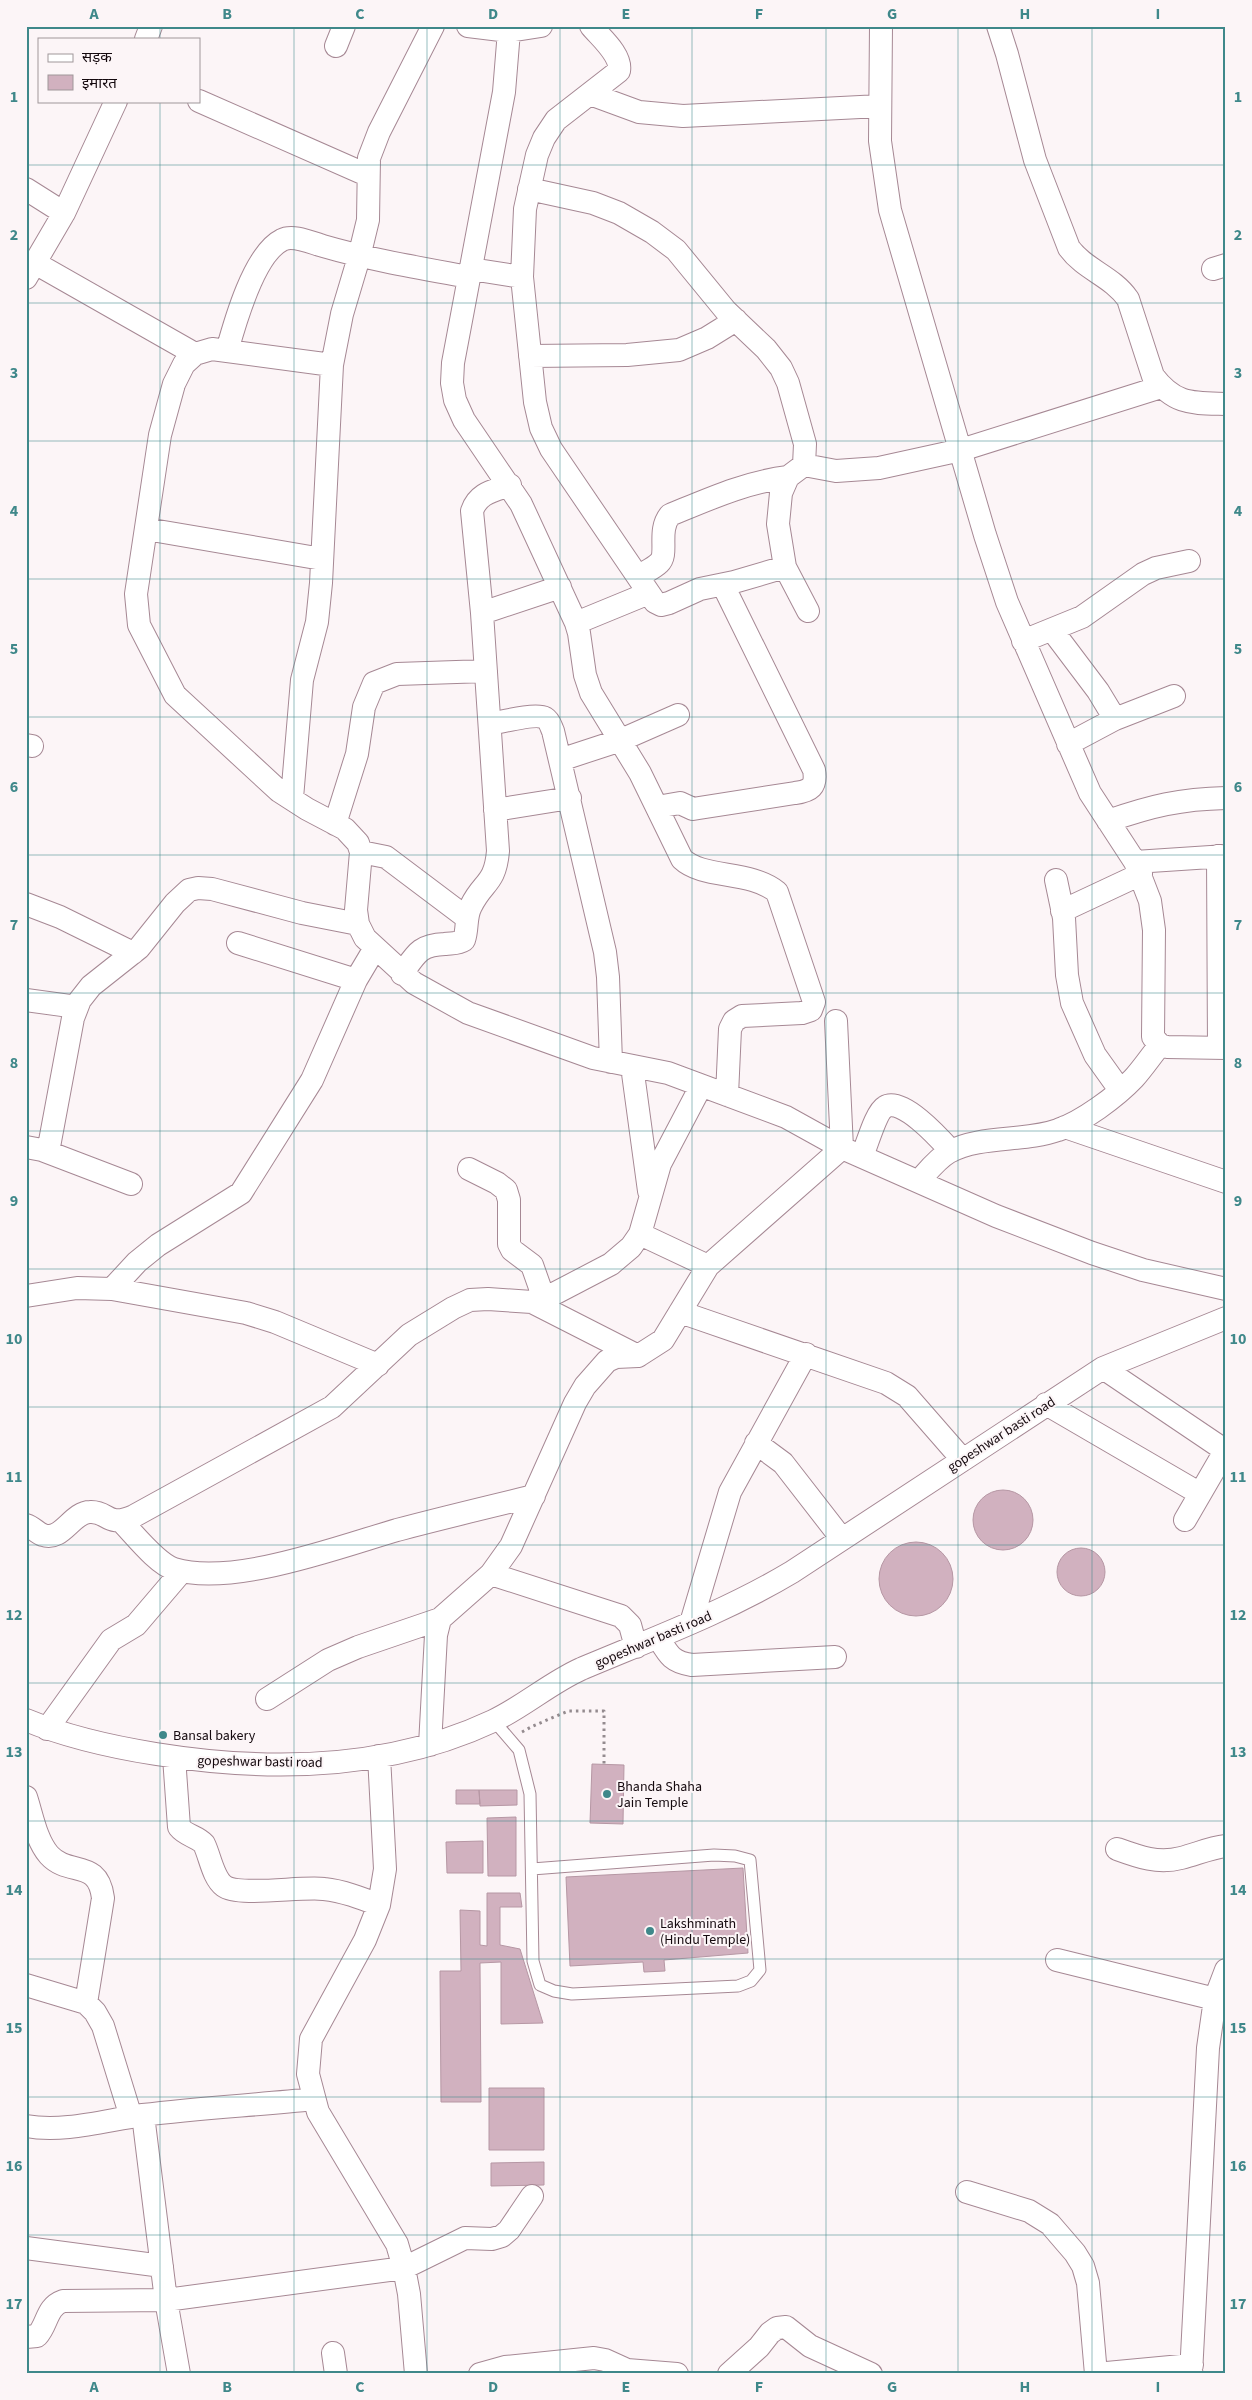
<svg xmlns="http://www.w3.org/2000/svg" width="1252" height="2400" font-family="'Source Sans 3','Noto Sans Devanagari',sans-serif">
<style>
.building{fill:#d1b1bf;stroke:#b697a4}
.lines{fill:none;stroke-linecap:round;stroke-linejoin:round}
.service-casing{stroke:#a68894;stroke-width:13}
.minor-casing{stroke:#a68894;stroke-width:24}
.path{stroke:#948b8f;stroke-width:3;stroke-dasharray:2.5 4;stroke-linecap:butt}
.service{stroke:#fff;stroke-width:11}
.minor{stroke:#fff;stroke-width:22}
.grid{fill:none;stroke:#3f888a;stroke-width:1;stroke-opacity:0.55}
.poi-dot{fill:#3f888a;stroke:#fcf5f7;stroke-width:2}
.labels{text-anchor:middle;stroke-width:4;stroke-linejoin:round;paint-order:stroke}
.street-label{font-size:14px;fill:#14090e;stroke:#fcf5f7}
.poi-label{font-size:14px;fill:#14090e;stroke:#fcf5f7;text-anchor:start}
.neatline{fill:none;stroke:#3f888a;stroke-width:2}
.grid-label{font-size:16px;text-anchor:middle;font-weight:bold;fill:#3f888a}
</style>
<rect width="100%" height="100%" fill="#fcf5f7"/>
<path class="building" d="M973 1520a30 30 0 1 1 60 0a30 30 0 1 1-60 0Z
M879 1579a37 37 0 1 1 74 0a37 37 0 1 1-74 0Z
M1057 1572a24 24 0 1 1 48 0a24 24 0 1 1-48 0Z
M592,1764L624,1765L623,1824L590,1823Z
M456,1790H479L480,1804H456Z
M479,1790H517V1805L480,1806Z
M516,1817V1876H488L487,1818Z
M483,1841V1873H447L446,1842Z
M743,1868L748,1953L664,1960L665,1971L644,1972L643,1962L570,1966L566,1877Z
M487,1893H520L522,1907H500V1945L520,1949L543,2023L501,2024V1962L480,1963L481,2102H441L440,1971H461L460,1910L480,1911V1945L487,1946Z
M489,2088H544V2150H489Z
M544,2162V2185L491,2186V2163Z"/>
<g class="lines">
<g class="service-casing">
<path id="service" d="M494,1721L519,1750L530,1794L533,1961L540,1985L554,1991L572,1994L738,1986L751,1981L760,1970L750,1860L735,1856L714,1855L532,1869"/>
</g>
<g class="minor-casing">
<path id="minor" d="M468,26L509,31L541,26
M591,26C601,38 622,55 619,71L556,120L544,138L537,155L525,209L522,277L535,402L541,428L551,449L655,602L661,605L669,603L700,589L734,582L785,567
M881,26L880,141L890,210L985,535L1007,602L1090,793L1135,862L1150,901L1154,930L1153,1037L1160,1045L1167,1047L1226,1048
M998,26L1007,54L1035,160L1069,248C1085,270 1112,276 1128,299L1153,376C1175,405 1192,403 1226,404
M509,31L504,92L453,363L452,383L455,400L464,420L521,504L576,623L579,633L585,675L591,693L640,773L682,859C703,879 750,870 777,892L814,1002L811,1010L802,1013L742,1016L734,1021L730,1029L727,1095
M146,39L151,26
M336,46L344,26
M590,94L639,112L683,116L880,106
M199,101L367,175
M26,189L64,213
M529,189L593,203L619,213L652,232L676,250L726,311L766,349L781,368L788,383L805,444L804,465L788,477L781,493L778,524L785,567L808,611
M35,263L195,354
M471,269L522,277
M1213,269L1226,265
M26,278L64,213L116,101
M227,351C235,322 254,254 282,240C293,234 312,243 323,246C371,260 420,268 469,277
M530,356L627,355L679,350L707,338L736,320
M332,365L212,349L195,354L184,364L174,384L160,435L136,594L139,625L175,695L279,791L307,809L345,829L358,843L361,852L356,910L358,924L365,938L414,983L468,1013L593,1058L668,1073L786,1117L842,1148L996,1216L1092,1253L1143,1270L1226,1289
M804,465L836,471L879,468L961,450L1161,387
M146,529L322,559
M639,576C645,572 654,568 659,563C669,554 657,531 670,515C709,499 746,482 788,477
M482,613L560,587
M576,623L649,593
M1052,630L1098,691L1115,719
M1023,641L1082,617L1143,574L1156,568L1189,561
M490,724C501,722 536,713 545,718C550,721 551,727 553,731L605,952L608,977L611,1062
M1068,744L1115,719L1174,696
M26,745L32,746
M560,760L621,740L678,715
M292,798L302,680L317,622L321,583L332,365L342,314L359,257L368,220L369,158L379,132L433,26
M657,807L680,803L693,809L699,808L795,793C810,791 817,787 814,770L723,585
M495,810L570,798
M1108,821C1151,806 1180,799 1226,798
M335,824L357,754L364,707L374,683L397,674L486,671
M361,852L386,857L467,918
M1218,856L1219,1048
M1135,862L1226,856
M1056,880L1064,918L1067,975L1072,1003L1095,1055L1120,1090
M26,904L60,917L133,953
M1062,911L1141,874
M238,943L356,980
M402,974C416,954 419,945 445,944C452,943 458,944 464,940C468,929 465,917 471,906C483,881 495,885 498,851L482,613L472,511C478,493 493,491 510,485
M26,1000L77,1007
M632,1066L649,1191
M1065,1127L1226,1182
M26,1147L42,1150L131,1184
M48,1152L73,1018L80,1000L91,986L139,948L175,903L189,890L198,888L212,889L302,913L358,924
M862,1156C867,1145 876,1112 885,1107C902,1096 941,1140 951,1151
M469,1169L497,1183L506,1190L509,1200V1244L512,1250L532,1265L544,1299
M919,1181C928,1171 937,1159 949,1152C980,1135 1025,1142 1058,1130C1082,1122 1116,1097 1134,1078C1143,1068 1151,1056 1160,1045
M640,1234L708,1266
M112,1289L137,1262L158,1245L241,1193L312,1080L356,980L375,948
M26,1296L77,1288L112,1289L246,1313L275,1322L378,1365
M532,1302L638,1356
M680,1312L886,1383L907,1396L962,1459
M1103,1368L1226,1451
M1046,1404L1192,1489
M756,1443L783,1463L842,1539
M1185,1520L1225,1451
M121,1521C134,1534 157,1564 174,1569C232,1587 339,1547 397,1530C442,1518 488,1507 534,1496
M26,1525C33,1527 37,1533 43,1535C62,1542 72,1512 90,1512C109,1511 106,1528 134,1516L332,1407L409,1335L453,1308L470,1300L488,1299L532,1302L544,1299L611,1264L631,1247L640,1234L660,1164L701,1086
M491,1574L621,1616L630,1625L636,1647
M691,1623L730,1492L806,1354
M658,1637C668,1654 671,1662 692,1665L835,1657
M267,1699L328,1660L358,1647L440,1619
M26,1720C67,1737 112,1747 156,1754C268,1772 389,1770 493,1721C523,1707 550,1683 581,1669C652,1639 725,1612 792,1572L1103,1368L1226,1318
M47,1729L111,1640L136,1625L182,1571
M430,1745L436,1635L440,1619L491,1574L511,1546L575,1403L585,1386L607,1361L616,1357L638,1356L663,1340L708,1266L842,1148L836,1021
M379,1756L385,1869L379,1905L365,1940L311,2039L308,2074L318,2112L397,2244L404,2268L409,2294L416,2374
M174,1757L179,1827C186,1836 197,1836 204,1844C210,1856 213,1878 224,1886C239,1897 302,1886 324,1889C343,1891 361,1898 379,1905
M26,1797C32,1815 36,1840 49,1855C69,1877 98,1858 103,1898L86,2003
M1117,1849C1139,1857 1158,1864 1181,1858C1197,1854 1209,1848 1226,1846
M1057,1960L1215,1999
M26,1985L86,2003L95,2012L103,2026L131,2117
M143,2115L166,2300L179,2374
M26,2126C64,2133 106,2120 143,2115C200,2108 257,2105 314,2099
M967,2192L1029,2211L1050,2224L1075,2253L1083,2266L1088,2283L1096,2374
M26,2248L162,2266
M26,2337L37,2336C48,2324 46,2307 63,2301L166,2300L404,2268L465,2238L492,2239L502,2236L509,2230L532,2196
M333,2353L336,2374
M480,2374L505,2367L594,2358L605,2360L627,2370L677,2374
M729,2374L759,2347L770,2333L777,2328L786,2327L810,2346L871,2374
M1096,2374L1192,2365
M1191,2374L1208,2048L1215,1999L1226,1970"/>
</g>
<path class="path" d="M522,1732L533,1726L568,1711H604V1765"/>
<use href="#service" class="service"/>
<use href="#minor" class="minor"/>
</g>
<path class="grid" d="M160,26V39M294,26V2374M427,26V2374M560,26V2374M692,26V2374M826,26V2374M958,26V2374M1092,26V2374M160,101V2374M26,165H1226M26,303H1226M26,441H1226M26,579H1226M26,717H1226M26,855H1226M26,993H1226M26,1131H1226M26,1269H1226M26,1407H1226M26,1545H1226M26,1683H1226M26,1821H1226M26,1959H1226M26,2097H1226M26,2235H1226"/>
<g class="poi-dot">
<circle cx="163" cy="1735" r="5"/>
<circle cx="607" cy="1794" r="5"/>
<circle cx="650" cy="1931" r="5"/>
</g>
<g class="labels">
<g class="street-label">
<text transform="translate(1001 1434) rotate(-33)" y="5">gopeshwar basti road</text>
<text transform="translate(653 1639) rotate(-23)" y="5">gopeshwar basti road</text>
<text transform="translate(260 1761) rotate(1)" y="5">gopeshwar basti road</text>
</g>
<g class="poi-label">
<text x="173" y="1740">Bansal bakery</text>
<text x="617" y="1791">Bhanda Shaha<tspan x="617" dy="16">Jain Temple</tspan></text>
<text x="660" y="1928">Lakshminath<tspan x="660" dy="16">(Hindu Temple)</tspan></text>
</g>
</g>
<rect width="1252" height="2400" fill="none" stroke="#fcf5f7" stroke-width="55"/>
<rect x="38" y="38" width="162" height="65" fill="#fcf5f7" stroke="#9f979a"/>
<rect x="48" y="54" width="25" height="8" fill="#ffffff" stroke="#9f979a"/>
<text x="82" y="62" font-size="15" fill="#14090e">सड़क</text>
<rect x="48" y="75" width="25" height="15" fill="#d1b1bf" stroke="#9f979a"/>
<text x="82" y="88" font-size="15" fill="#14090e">इमारत</text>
<rect x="28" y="28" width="1196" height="2344" class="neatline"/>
<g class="grid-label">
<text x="94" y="19">A</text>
<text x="227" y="19">B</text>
<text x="360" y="19">C</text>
<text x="493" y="19">D</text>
<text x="626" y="19">E</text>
<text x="759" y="19">F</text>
<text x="892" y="19">G</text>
<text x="1025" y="19">H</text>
<text x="1158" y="19">I</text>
<text x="14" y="102">1</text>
<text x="1238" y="102">1</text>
<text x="14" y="240">2</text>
<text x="1238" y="240">2</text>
<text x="14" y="378">3</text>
<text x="1238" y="378">3</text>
<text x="14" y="516">4</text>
<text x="1238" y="516">4</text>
<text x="14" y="654">5</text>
<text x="1238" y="654">5</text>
<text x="14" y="792">6</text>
<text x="1238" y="792">6</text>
<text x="14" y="930">7</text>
<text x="1238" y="930">7</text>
<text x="14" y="1068">8</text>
<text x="1238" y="1068">8</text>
<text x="14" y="1206">9</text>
<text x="1238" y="1206">9</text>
<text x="14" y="1344">10</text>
<text x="1238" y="1344">10</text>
<text x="14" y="1482">11</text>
<text x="1238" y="1482">11</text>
<text x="14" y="1620">12</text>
<text x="1238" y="1620">12</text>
<text x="14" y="1757">13</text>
<text x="1238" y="1757">13</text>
<text x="14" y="1895">14</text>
<text x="1238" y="1895">14</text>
<text x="14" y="2033">15</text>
<text x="1238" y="2033">15</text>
<text x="14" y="2171">16</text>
<text x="1238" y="2171">16</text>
<text x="14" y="2309">17</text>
<text x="1238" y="2309">17</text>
<text x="94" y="2392">A</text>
<text x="227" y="2392">B</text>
<text x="360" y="2392">C</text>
<text x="493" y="2392">D</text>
<text x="626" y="2392">E</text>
<text x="759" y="2392">F</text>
<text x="892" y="2392">G</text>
<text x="1025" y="2392">H</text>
<text x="1158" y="2392">I</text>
</g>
</svg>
